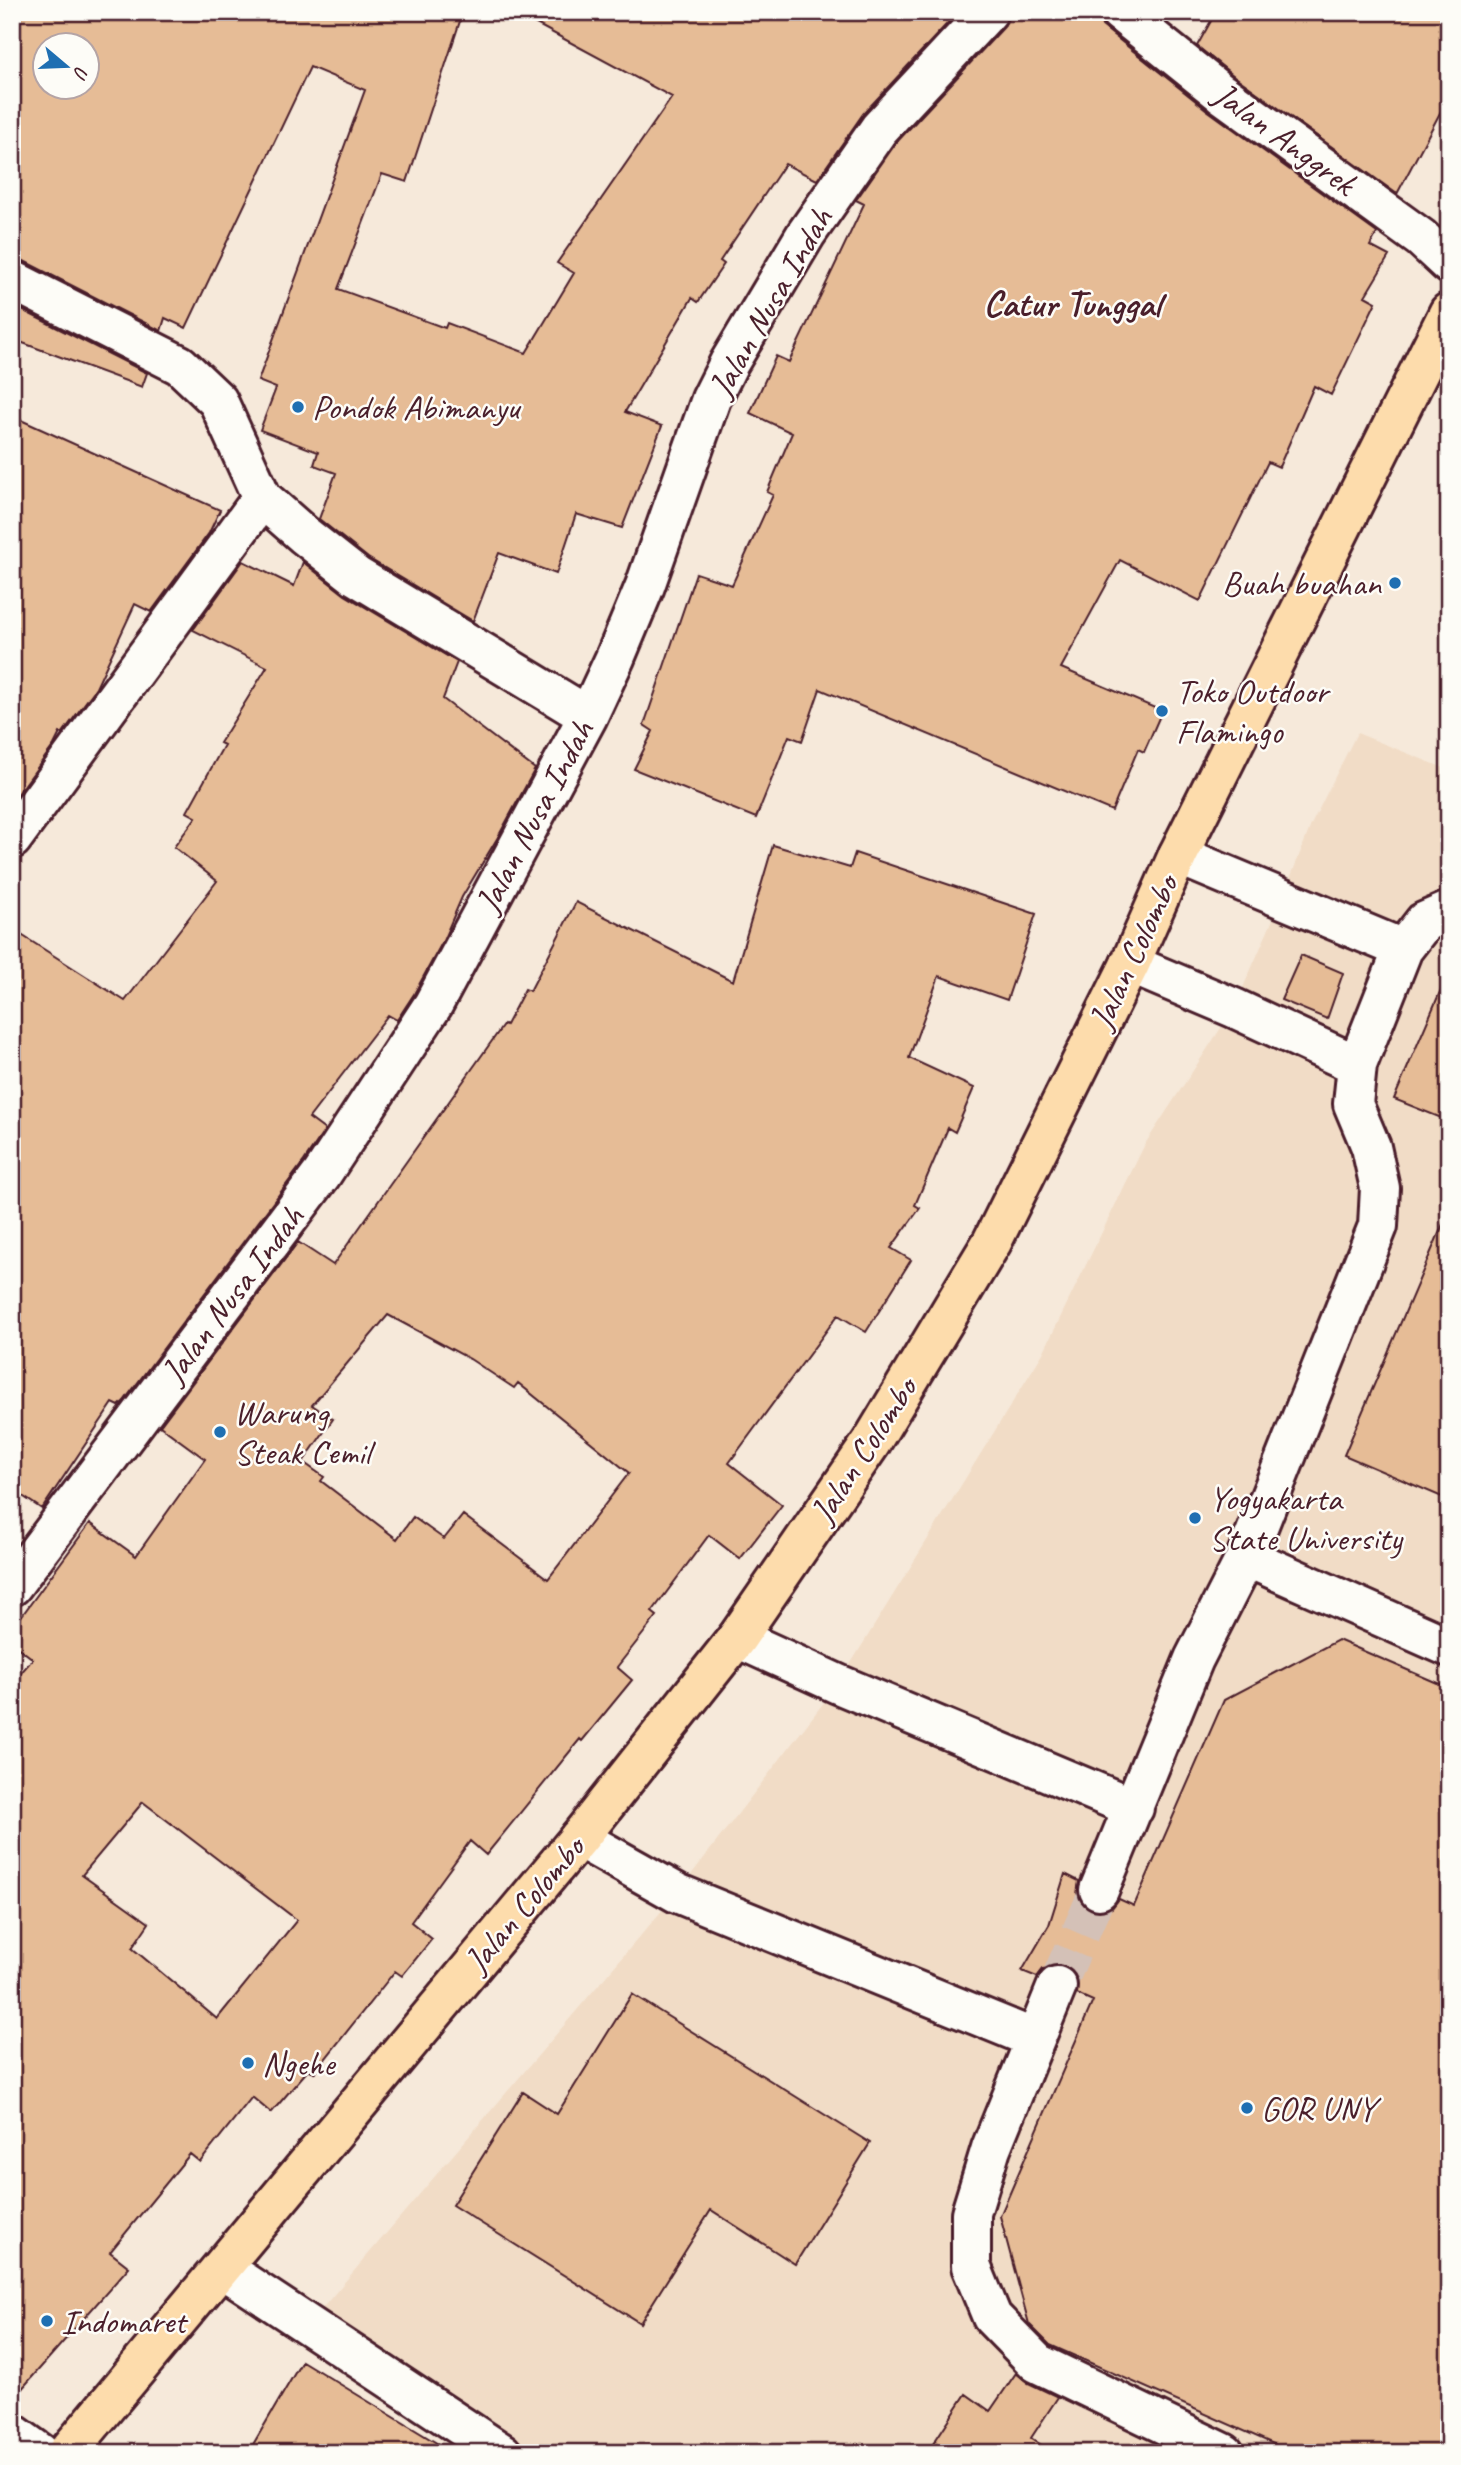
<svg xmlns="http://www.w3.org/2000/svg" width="1461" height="2465" font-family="Caveat,sans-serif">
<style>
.built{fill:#f1dcc6}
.building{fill:#e6bc96;stroke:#4a1f2b;stroke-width:2;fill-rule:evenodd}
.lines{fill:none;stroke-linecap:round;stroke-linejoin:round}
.minor-tunnel{stroke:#d4c1b7;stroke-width:38;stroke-dasharray:38 19;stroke-linecap:butt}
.minor-casing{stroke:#4a1f2b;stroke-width:44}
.major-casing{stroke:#4a1f2b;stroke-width:44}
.minor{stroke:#fdfcf7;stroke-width:38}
.major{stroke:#fddcac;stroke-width:38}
.poi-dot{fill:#1f6fb2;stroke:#fdfcf7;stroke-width:2.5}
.labels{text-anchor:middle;stroke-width:5;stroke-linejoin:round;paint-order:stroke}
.street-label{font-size:35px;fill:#4a1f2b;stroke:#fdfcf7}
.poi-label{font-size:35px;fill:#4a1f2b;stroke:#fdfcf7;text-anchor:start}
.neighbourhood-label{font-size:37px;font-weight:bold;fill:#4a1f2b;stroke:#fdfcf7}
</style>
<rect width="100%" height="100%" fill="#f6e9da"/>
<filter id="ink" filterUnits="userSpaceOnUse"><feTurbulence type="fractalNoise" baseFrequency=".0143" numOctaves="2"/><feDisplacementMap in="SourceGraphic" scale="14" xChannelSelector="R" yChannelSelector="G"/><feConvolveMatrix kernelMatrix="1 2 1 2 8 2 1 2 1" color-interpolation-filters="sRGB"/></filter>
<g filter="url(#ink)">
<path class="built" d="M1357,733L1449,770V2453H522L319,2312L677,1893L838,1684L1043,1353L1145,1144L1234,1008L1282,899L1311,825Z"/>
<path class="building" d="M12,12H463L407,182L382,174L338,289L445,328L447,323L526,353L574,273L557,263L672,97L514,12H958L863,114L817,180L785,164L720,261L724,264L698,302L692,298L625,412L662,426L622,528L576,514L556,574L499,553L473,621L368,558L319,519L336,473L314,465L318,452L260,430L276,388L258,381L365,90L310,67L186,328L165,318L161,331L22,260L12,258ZM46,46H88V88H46Z
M1009,12H1099L1102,26L1207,110L1377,233L1370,246L1389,256L1365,296L1376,302L1331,395L1314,386L1279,467L1268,462L1200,601L1120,560L1061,668L1162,711L1144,752L1138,749L1112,811L820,689L802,741L789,736L756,818L634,769L653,731L644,725L696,573L732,585L773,495L767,492L792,433L750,413L776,356L789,362L864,204L856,200L896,143L1004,27Z
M1216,12H1449V96L1397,194L1234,76L1197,46Z
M12,305L147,373L142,387L12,339Z
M12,416L220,510L209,533L151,612L135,604L96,688L62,734L60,733L54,745L12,802Z
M243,561L294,586L303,562L345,595L457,662L443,699L535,769L498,837L462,897L443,941L414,994L397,1020L388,1015L309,1118L325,1130L304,1161L124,1401L119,1406L113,1403L42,1509L12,1489V929L125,1001L217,881L174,847L196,817L187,812L224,745L220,743L267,667L193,630Z
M773,845L850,868L855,853L1036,914L1007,1000L939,976L909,1058L974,1088L955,1132L948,1128L915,1205L920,1208L891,1248L911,1260L866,1332L838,1315L729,1463L782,1505L740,1559L709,1535L652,1612L657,1616L617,1667L632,1680L582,1741L580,1739L486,1855L470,1841L411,1922L432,1939L402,1976L395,1971L314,2073L309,2069L271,2113L252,2097L200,2162L190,2154L110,2252L129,2267L12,2400V1683L33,1659L12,1643V1629L90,1523L136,1556L205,1459L160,1426L298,1242L333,1265L504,1024L506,1025L525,989L530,991L576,902L733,981ZM388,1315L470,1359L514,1388L518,1383L629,1473L548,1579L463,1515L444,1539L413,1517L397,1539L321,1481L324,1477L303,1462L333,1419L312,1405ZM143,1802L297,1920L217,2019L132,1948L149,1923L82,1875Z
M1301,955L1343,973L1327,1019L1281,1000Z
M1449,971V1121L1394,1099Z
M1449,1210V1500L1344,1455Z
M1338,1640L1449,1688V2453H1294L1050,2345L1029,2324L1000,2216L1093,2001L1077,1994L1078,1982L1074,1972L1066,1966L1053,1965L1043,1969L1037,1977L1022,1971L1049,1925L1065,1874L1079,1881L1077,1894L1082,1904L1090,1910L1103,1912L1112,1908L1119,1899L1134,1906L1224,1700Z
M632,1994L870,2143L795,2264L711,2210L640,2323L452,2205L523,2092L557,2114Z
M302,2361L453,2453H248Z
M1016,2373L1028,2383L1058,2397L1031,2438L1053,2453H927L966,2394L990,2411Z"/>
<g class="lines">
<path class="minor-tunnel" d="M1057,1986L1099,1890"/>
<g class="minor-casing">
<path id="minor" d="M1120,12L1221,93L1421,238L1449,264
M12,280L180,365L218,401L262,498L304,535L356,576L588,716
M12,839L262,498
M1178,855L1403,949
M1130,964L1234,1008L1357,1065
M1246,1557L1378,1226L1380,1188L1371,1147L1353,1104L1357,1065L1403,949L1424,922L1449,911
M12,1586L322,1174L433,1005L588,716L615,658L645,586L711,399L729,363L806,234L879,129L988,12
M737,1638L838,1684L1134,1808
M579,1838L677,1893L1035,2039
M1099,1890L1194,1659L1246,1557L1449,1647
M1057,1986L991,2148L971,2213V2266L992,2317L1037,2363L1224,2453
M222,2268L502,2453
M12,2433L40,2453"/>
</g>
<g class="major-casing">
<path id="major" d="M67,2453L579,1838L737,1638L871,1443L992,1242L1130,964L1178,855L1449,312"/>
</g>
<use href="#minor" class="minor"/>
<use href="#major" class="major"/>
</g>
</g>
<g class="poi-dot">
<circle cx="298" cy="407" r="7"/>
<circle cx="1395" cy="583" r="7"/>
<circle cx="1162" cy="711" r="7"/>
<circle cx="220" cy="1432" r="7"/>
<circle cx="1195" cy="1518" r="7"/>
<circle cx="248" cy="2063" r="7"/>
<circle cx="1247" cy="2108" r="7"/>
<circle cx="47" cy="2321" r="7"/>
</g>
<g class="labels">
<g class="street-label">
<text transform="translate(1285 138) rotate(36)" y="12">Jalan Anggrek</text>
<text transform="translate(770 302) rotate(-60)" y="12">Jalan Nusa Indah</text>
<text transform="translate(534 816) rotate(-62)" y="12">Jalan Nusa Indah</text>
<text transform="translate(1133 952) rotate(-65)" y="12">Jalan Colombo</text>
<text transform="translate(232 1294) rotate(-53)" y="12">Jalan Nusa Indah</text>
<text transform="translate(863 1450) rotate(-57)" y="12">Jalan Colombo</text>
<text transform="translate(524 1904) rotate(-50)" y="12">Jalan Colombo</text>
</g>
<g class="poi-label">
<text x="312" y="419">Pondok Abimanyu</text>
<text x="1381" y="595" text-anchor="end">Buah buahan</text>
<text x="1176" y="703">Toko Outdoor<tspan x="1176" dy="40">Flamingo</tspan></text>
<text x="234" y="1424">Warung<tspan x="234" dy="40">Steak Cemil</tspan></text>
<text x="1209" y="1510">Yogyakarta<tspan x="1209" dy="40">State University</tspan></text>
<text x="262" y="2075">Ngehe</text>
<text x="1261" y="2120">GOR UNY</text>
<text x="61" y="2333">Indomaret</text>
</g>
<g class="neighbourhood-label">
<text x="1072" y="316">Catur Tunggal</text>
</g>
</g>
<rect width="1461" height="2465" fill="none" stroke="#fdfcf7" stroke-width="42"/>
<rect x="21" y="21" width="1419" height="2423" fill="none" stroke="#4a1f2b" stroke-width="2.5" filter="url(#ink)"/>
<g transform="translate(66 66) rotate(109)"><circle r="33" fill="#fdfcf7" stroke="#b5a4a5" stroke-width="2"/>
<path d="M0-5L12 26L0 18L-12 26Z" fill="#1f6fb2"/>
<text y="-10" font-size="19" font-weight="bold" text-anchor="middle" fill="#4a1f2b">U</text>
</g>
</svg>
